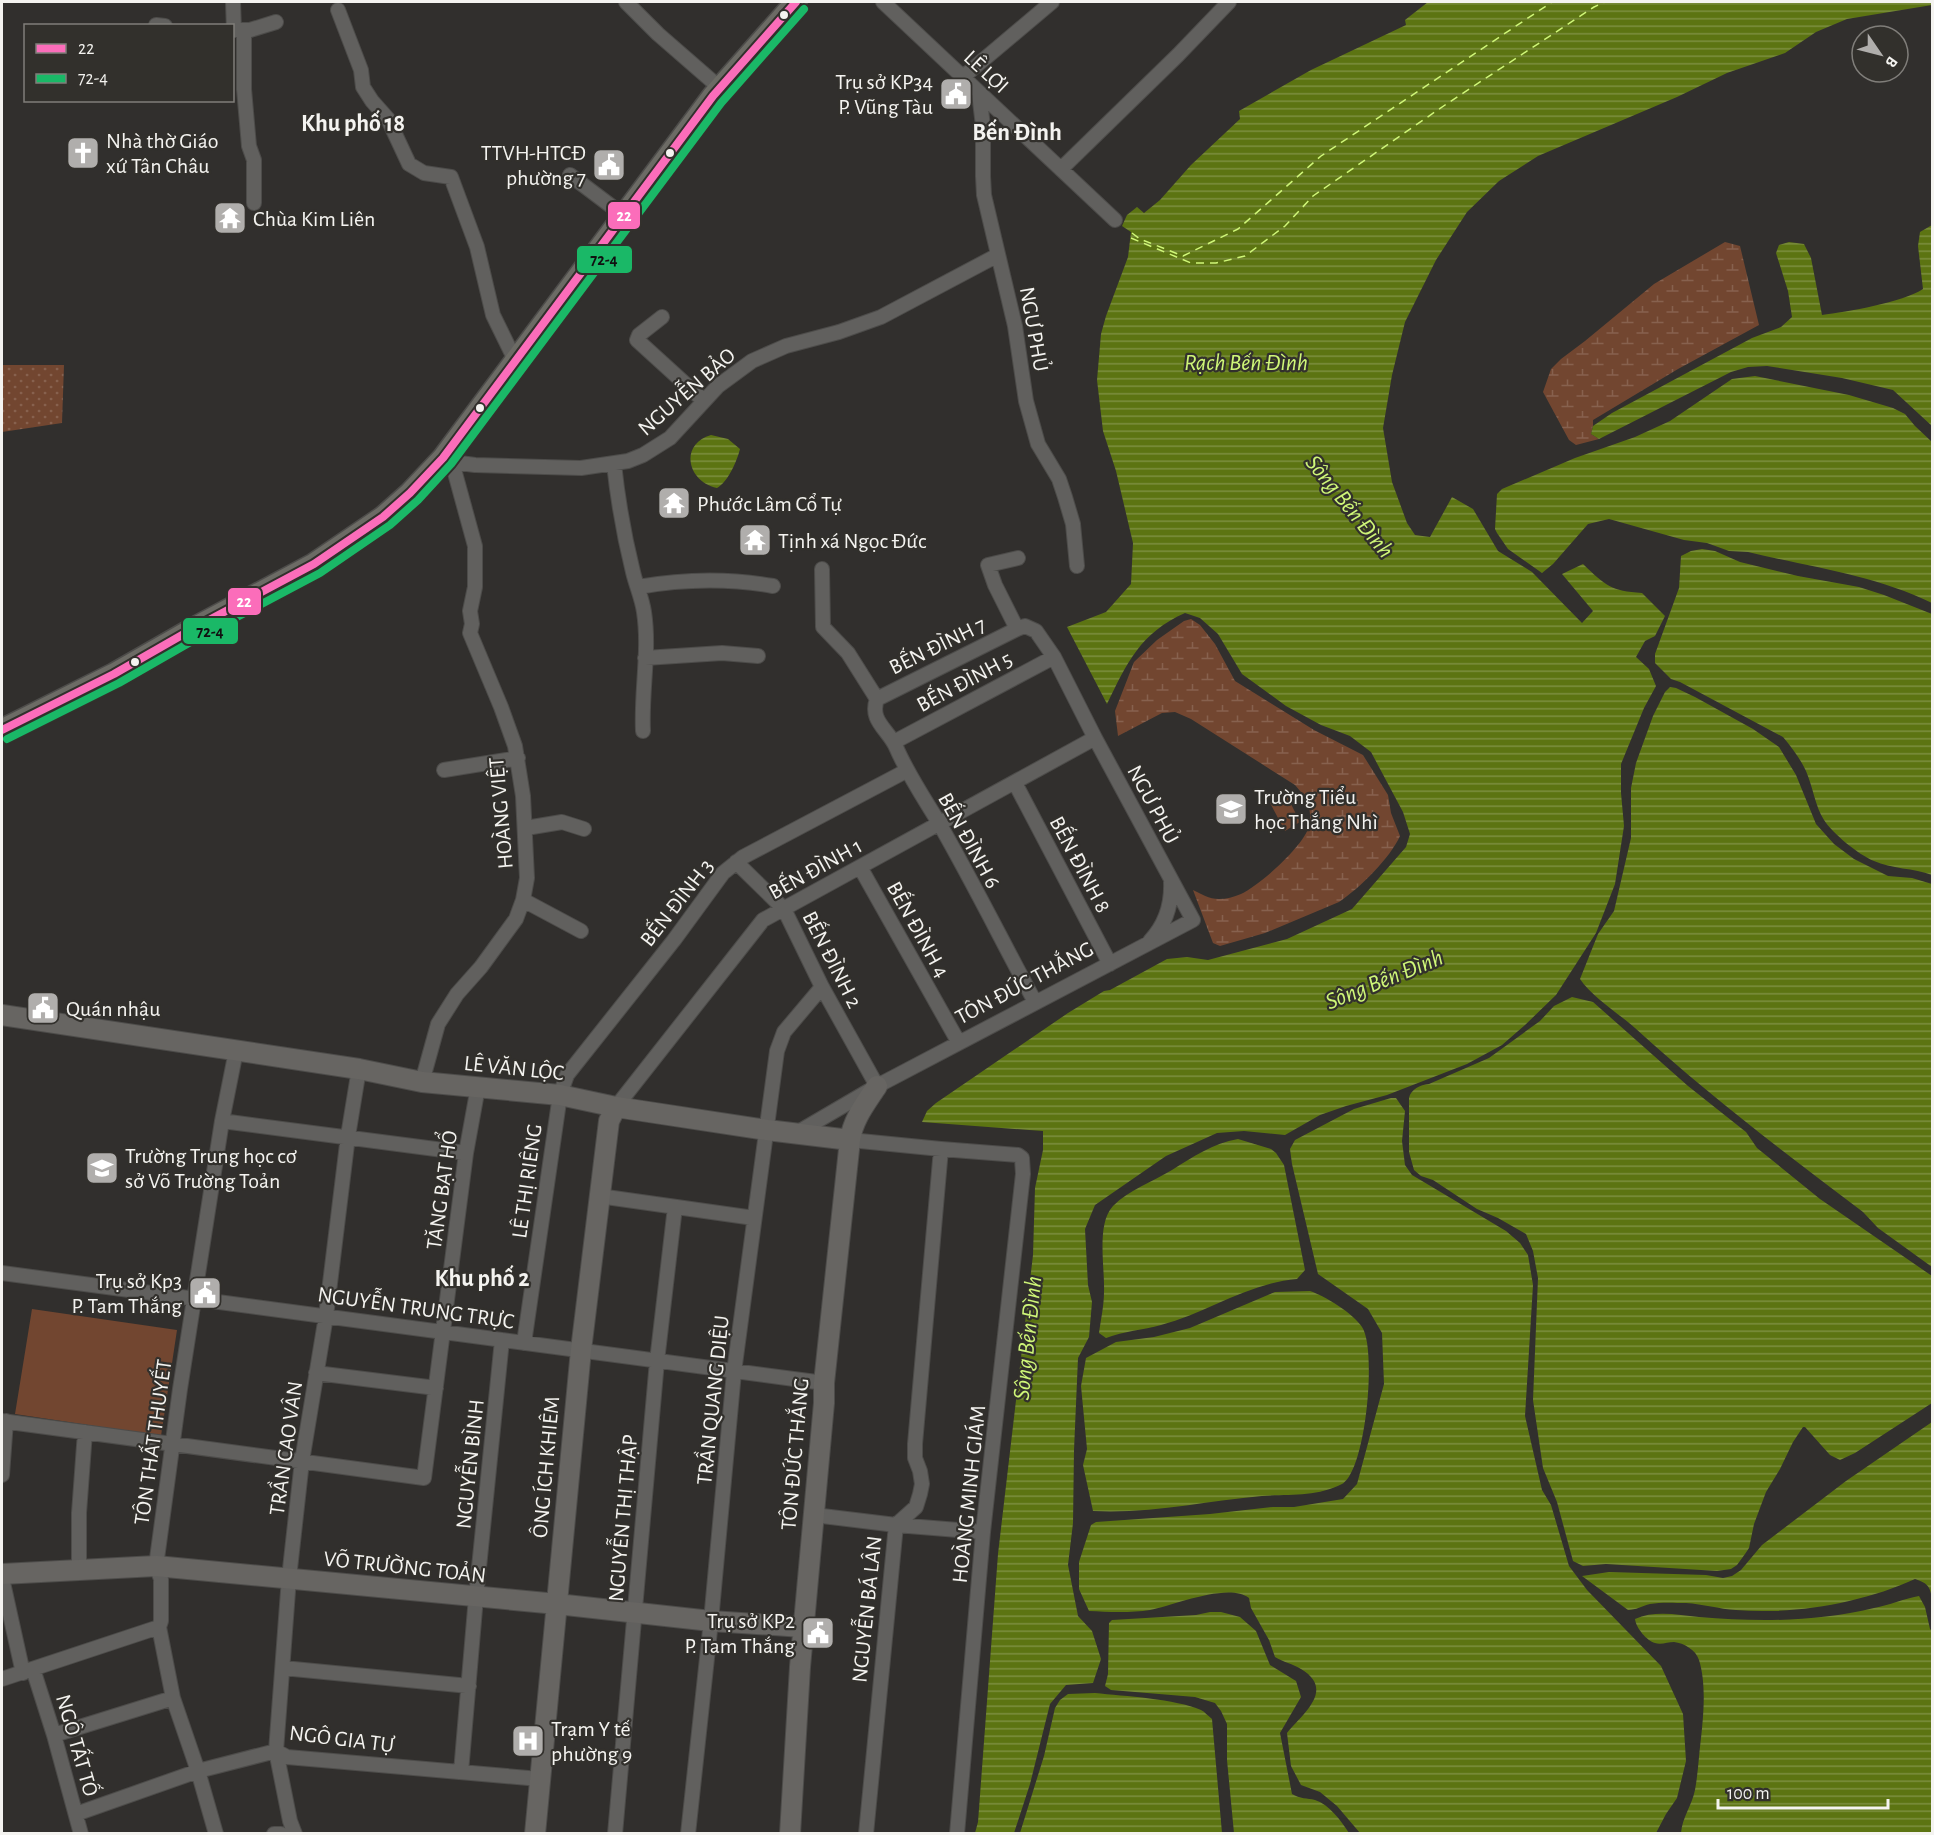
<svg xmlns="http://www.w3.org/2000/svg" width="1934" height="1835" font-family="'Alegreya Sans',sans-serif">
<style>
.grass{fill:#724630}
.wetland{fill:url(#wetland-marsh)}
.garden{fill:url(#garden-dots)}
.water{fill:url(#water-rules)}
.lines{fill:none;stroke-linecap:round;stroke-linejoin:round}
.ferry{stroke:#cff678;stroke-width:1.5;stroke-dasharray:8 6;stroke-linecap:butt}
.street-casing{stroke:#4d4c4a;stroke-width:16}
.secondary-casing{stroke:#4d4c4a;stroke-width:22}
.primary-casing{stroke:#4d4c4a;stroke-width:24}
.street{stroke:#61605e;stroke-width:14}
.secondary{stroke:#676562;stroke-width:20}
.primary{stroke:#6c6b65;stroke-width:21}
.bus-1-casing{stroke:#32302c;stroke-width:12}
.bus-2-casing{stroke:#32302c;stroke-width:12}
.bus-1{stroke:#fb6dba;stroke-width:8}
.bus-2{stroke:#1ab867;stroke-width:8}
.bus-dot{fill:#f4f3f0;stroke:#32302c;stroke-width:2}
.labels{text-anchor:middle;stroke-width:4.5;stroke-linejoin:round;paint-order:stroke}
.street-label{font-size:22px;fill:#f4f3f0;stroke:#32302c}
.poi-label{font-size:22px;fill:#f4f3f0;stroke:#32302c;text-anchor:start}
.neighbourhood-label{font-size:24px;font-weight:bold;fill:#f4f3f0;stroke:#32302c}
.water-label{font-size:24px;font-style:italic;fill:#cff678;stroke:#32302c}
.line-badge{stroke:#32302c;stroke-width:2}
.badge-label{font-size:16px;text-anchor:middle;font-weight:bold;fill:#fff}
.pale-badge-label{font-size:16px;text-anchor:middle;font-weight:bold;fill:#111}
</style>
<defs>
<pattern id="wetland-marsh" width="20" height="14" patternUnits="userSpaceOnUse" patternTransform="scale(1.5)"><rect width="20" height="14" fill="#724630"/><path d="M1 5h8M5 5V1M11 12h8M15 12V8" fill="none" stroke="#87614e"/></pattern>
<pattern id="garden-dots" width="8" height="8" patternUnits="userSpaceOnUse" patternTransform="scale(1.5)"><rect width="8" height="8" fill="#724630"/><path d="M2 2h.1M6 6h.1" fill="none" stroke="#87614e" stroke-width="1.8" stroke-linecap="round"/></pattern>
<pattern id="water-rules" width="6" height="5" patternUnits="userSpaceOnUse" patternTransform="scale(1.5)"><rect width="6" height="5" fill="#5c7412"/><path d="M0 2.5h6" fill="none" stroke="#7c8f40"/></pattern>
</defs>
<rect width="100%" height="100%" fill="#312f2d"/>
<path class="grass" d="M1286,794L1300,822L1285,831L1270,803Z
M32,1309L177,1330L161,1436L15,1414Z"/>
<path class="wetland" d="M1725,242L1740,246L1759,325L1678,369L1593,420V426L1591,434L1599,439L1576,445L1569,440L1543,392L1551,369L1561,359L1585,341L1654,284Z
M1191,619L1200,625L1215,644L1235,681L1314,730L1363,755L1388,795L1391,813L1400,836C1390,858 1360,888 1339,902L1265,933L1220,946L1213,943L1193,890C1201,894 1209,899 1219,899C1226,899 1234,897 1241,894C1260,885 1304,846 1309,826C1313,809 1306,797 1295,785L1191,719L1175,712L1162,713L1118,736L1115,711L1134,662L1157,640L1184,621Z"/>
<path class="garden" d="M2,365H64L62,423L2,432Z"/>
<path class="water" d="M1428,2H1932V5L1847,19L1816,32L1785,53L1727,73L1677,97L1538,156L1499,181L1467,212L1436,260L1405,322L1392,375L1383,428L1392,482L1407,523L1415,535L1430,537L1452,497L1473,509L1498,551L1532,572L1582,623L1593,611L1562,574L1583,564C1606,586 1611,591 1642,593L1665,616L1655,636L1645,641L1636,657L1649,669L1656,686L1644,708L1621,764V793L1624,826L1615,884L1596,933L1556,995L1525,1025L1502,1045L1467,1064L1387,1095L1346,1106L1320,1115L1285,1135L1244,1131L1217,1133L1166,1156L1095,1205L1085,1229L1088,1285L1092,1302L1089,1337L1078,1358L1074,1450L1073,1523L1068,1565L1078,1616L1092,1631L1101,1659L1093,1683L1066,1685L1050,1704L1030,1784L1014,1833H975L978,1822L998,1554L1033,1255L1035,1188L1043,1150V1131L922,1122L927,1111L936,1103L1068,1013L1104,991L1110,990L1167,959L1187,957L1208,960L1287,939L1352,909L1406,847L1410,834L1403,812L1371,752L1350,736L1321,725L1286,706L1242,674L1218,634L1200,618L1185,613C1140,633 1127,663 1107,704L1067,627L1106,612L1131,584L1133,543L1116,471L1103,431L1097,380L1101,334L1106,316L1128,257L1131,232L1122,226L1127,215L1137,207L1144,213L1160,200L1191,165L1240,119L1239,111L1311,70L1406,25L1405,20Z
M1932,225V426L1893,390L1842,378L1767,366L1748,367L1731,372L1599,439L1591,434L1593,426L1612,413L1752,338L1781,327L1792,317L1788,291L1776,253L1779,245L1789,242L1804,244L1811,258L1822,315C1847,312 1903,302 1923,289L1918,246L1920,232Z
M1755,376L1849,395L1893,408L1905,414L1915,426L1932,442V603C1874,575 1810,567 1748,552L1729,551L1707,543L1684,540L1609,519L1588,524L1553,564L1542,573L1508,549L1497,533L1495,529L1497,494L1502,489L1575,458L1635,437L1670,421L1732,379Z
M711,435L728,439L740,449C737,461 728,482 717,488C687,482 679,444 711,435Z
M1702,549L1715,551L1740,562L1798,576L1859,587L1884,595L1932,614V875C1914,868 1891,869 1874,861C1859,855 1832,833 1824,820C1815,806 1813,787 1806,771C1800,758 1792,748 1783,737L1680,682L1671,679L1655,663V654L1679,588L1681,556L1691,551Z
M1670,687L1676,688L1695,697L1753,729L1779,747L1796,775L1816,824L1834,844L1854,859L1888,876L1912,878L1932,884V1267L1878,1228L1863,1212C1785,1153 1707,1094 1635,1028C1618,1013 1592,997 1580,979L1598,934L1614,911L1631,838V788L1636,763L1653,716L1665,692Z
M1572,997L1593,1002L1688,1086L1746,1132L1757,1148L1820,1199L1932,1276V1403L1855,1453L1840,1460L1830,1455L1805,1427H1803L1793,1442L1780,1469L1766,1492L1754,1524L1749,1548L1745,1554L1737,1565L1731,1569L1717,1571L1606,1564L1583,1566L1573,1561L1557,1502L1543,1468L1533,1400L1538,1278L1533,1251L1526,1234L1498,1218L1477,1209L1433,1180L1421,1176L1414,1170L1409,1152V1098C1411,1089 1420,1085 1429,1084L1489,1058L1540,1021L1554,1006Z
M1391,1098H1396L1405,1111L1402,1141L1405,1165L1412,1175L1506,1231L1520,1243L1528,1255L1533,1285L1525,1416L1542,1490L1551,1505L1569,1566L1587,1590L1661,1666L1683,1714L1686,1761L1677,1798L1666,1814L1656,1833H1360L1337,1806L1320,1792L1301,1785L1291,1766L1287,1733C1302,1714 1336,1690 1301,1669C1293,1664 1283,1662 1275,1657L1269,1640L1251,1608L1249,1598C1228,1582 1173,1606 1150,1610C1131,1613 1108,1612 1089,1611L1079,1589V1562L1091,1525L1096,1522L1210,1514L1273,1507H1294L1343,1499L1357,1484L1384,1384L1382,1333L1368,1309L1318,1274L1292,1164L1290,1149L1295,1140L1354,1109Z
M1238,1139L1271,1149L1276,1153L1284,1165L1305,1270L1297,1279C1248,1283 1207,1313 1161,1325C1143,1330 1124,1331 1106,1338L1099,1333C1101,1319 1104,1305 1104,1292C1105,1268 1096,1224 1113,1206C1129,1190 1152,1182 1172,1170C1193,1157 1213,1143 1238,1139Z
M1310,1291C1325,1296 1353,1313 1362,1327C1377,1349 1366,1471 1342,1484C1317,1497 1289,1494 1262,1496C1206,1501 1150,1514 1093,1511L1083,1465L1087,1449L1081,1386L1086,1358L1116,1342L1154,1337L1190,1328L1275,1292Z
M1932,1422V1598C1930,1586 1927,1583 1915,1579C1863,1603 1793,1615 1736,1610C1719,1609 1703,1604 1686,1603C1675,1603 1661,1602 1650,1604C1642,1606 1636,1610 1628,1610L1582,1576L1609,1572L1706,1575L1723,1578L1732,1576L1741,1570L1762,1545L1779,1532L1846,1481Z
M1919,1596L1925,1607L1930,1629L1932,1631V1833H1681C1682,1818 1692,1805 1695,1790C1697,1779 1698,1768 1699,1757C1702,1727 1708,1689 1699,1660C1696,1650 1684,1643 1674,1642C1668,1642 1661,1645 1655,1643C1647,1641 1636,1628 1635,1619C1655,1610 1678,1615 1699,1617C1758,1622 1816,1622 1874,1608C1890,1605 1903,1599 1919,1596Z
M1210,1612H1221L1240,1617L1256,1631L1270,1665L1296,1681L1301,1697L1280,1733L1292,1794C1300,1799 1307,1798 1315,1800C1330,1805 1341,1821 1349,1833H1234L1227,1760V1724L1221,1711L1215,1703L1195,1697L1111,1690L1105,1686L1108,1674L1109,1623L1112,1620L1196,1615Z
M1095,1693C1124,1696 1176,1699 1201,1710C1205,1712 1208,1716 1212,1719L1222,1833H1020L1044,1756L1055,1708L1060,1700L1068,1694Z"/>
<g class="lines">
<path class="ferry" d="M1132,233L1140,239L1183,256L1238,229L1321,156L1552,2
M1131,238L1191,263H1216L1245,256L1285,226L1313,196L1445,105L1594,7L1605,2"/>
<g class="street-casing">
<path id="street" d="M233,2L234,30
M626,2L658,34L720,88
M883,2L1115,220
M338,10L361,70L363,87L372,101L388,119L409,164L424,173L451,177L477,247L493,315L515,360
M156,25L165,26
M232,30H250L276,22
M244,30V89L249,146L254,160V203
M963,77L1052,2
M979,93L983,126V176L984,195L1015,326L1026,401L1038,444L1059,479L1065,497L1073,524L1077,566
M1061,169L1178,55L1229,2
M570,175L623,215
M662,317L639,335L637,340L704,401
M452,462L475,465L581,468L628,461L643,455L670,438L718,386L752,361L786,346L839,332L881,317L998,255
M614,464C618,501 624,536 633,572C636,585 642,598 644,612C650,651 641,691 643,731
M822,569L823,627L848,653L877,699
M638,587C683,579 728,578 773,586
M1017,629L995,585L988,565L1018,558
M645,658L722,653L758,656
M877,699C869,721 888,729 896,747C908,775 924,798 939,823C973,882 1003,943 1035,1002
M894,742L1054,657
M444,770L518,758
M1015,783L1110,964
M526,828L562,822L584,829
M736,862L784,909L822,987L877,1086
M860,867L959,1043
M523,900L581,931
M1150,941C1166,924 1172,905 1171,882
M422,1082L438,1024L457,994L481,967L516,919L523,900L527,878L523,796L515,746L501,707L470,633L472,624L470,611L475,587V546L452,462L443,458
M616,1107L763,920L1095,738
M222,1121L466,1153
M795,1134L877,1086L1193,920L1095,738L1054,657L1036,631L1025,626L1017,629L877,699
M850,1140L941,1149L1018,1155L1022,1158L1023,1174L983,1532L957,1834
M599,1196L754,1218
M2,1273L824,1383
M524,1343L560,1095L567,1075L674,940L723,873L743,857L906,771
M316,1373L436,1388
M2,1421L424,1478L466,1153L478,1087
M2,1475L6,1421
M814,1515L896,1525L983,1532
M79,1570V1513L85,1432
M2,1578L23,1673
M283,1668L469,1686
M33,1669L54,1735L81,1834
M2,1679L159,1627
M54,1735L173,1698
M461,1772L476,1597L502,1340
M76,1814L198,1771L276,1751L287,1757L540,1779
M216,1834L198,1771L173,1698L159,1627L161,1621V1579L156,1566L180,1389L222,1121L236,1051
M274,1834H281
M295,1834L290,1821L276,1751L289,1578L302,1461L326,1316L348,1136L359,1069
M615,1834L657,1361L675,1207
M688,1834L711,1621L734,1372L777,1051L784,1032L822,987
M866,1834L896,1525L916,1507L920,1494L922,1484L920,1471L915,1458V1444L941,1149"/>
</g>
<g class="secondary-casing">
<path id="secondary" d="M2,1015L359,1069L422,1082L560,1095L616,1107L767,1130L850,1140
M2,1574L156,1566L557,1604L711,1621L803,1627
M535,1834L581,1350L609,1121L616,1107
M790,1834L800,1667L824,1403V1383L850,1140C853,1119 866,1103 877,1086"/>
</g>
<g class="primary-casing">
<path id="primary" d="M2,730L114,674L196,627L314,564L383,517L410,493L443,458L713,96L796,2"/>
</g>
<use href="#street" class="street"/>
<use href="#secondary" class="secondary"/>
<use href="#primary" class="primary"/>
<g class="bus-1-casing">
<path id="bus-1" d="M2,730L114,674L196,627L314,564L383,517L410,493L443,458L713,96L796,2"/>
</g>
<g class="bus-2-casing">
<path id="bus-2" d="M7,739L119,683L201,636L320,573L390,525L418,500L451,464L721,103L804,9"/>
</g>
<use href="#bus-1" class="bus-1"/>
<use href="#bus-2" class="bus-2"/>
</g>
<defs>
<g id="civic-square" transform="scale(1.725)"><rect x="-9" y="-9" width="18" height="18" rx="4" fill="#b0aeac" stroke="#32302c"/><path d="M-.6-6.5H3V-4.5H.6V-3L4-1V1h2V6H-6V1h2V-1L-.6-3ZM-1.2 2.5V6h2.4V2.5Z" fill="#fff"/></g>
<g id="church-square" transform="scale(1.725)"><rect x="-9" y="-9" width="18" height="18" rx="4" fill="#b0aeac" stroke="#32302c"/><path d="M-1.2-6h2.4v3.5h3.3v2.4h-3.3V6h-2.4V-.1h-3.3v-2.4h3.3Z" fill="#fff"/></g>
<g id="temple-square" transform="scale(1.725)"><rect x="-9" y="-9" width="18" height="18" rx="4" fill="#b0aeac" stroke="#32302c"/><path d="M0-6L5-2H3V0L6.5 2.5H4V6H1.5V3h-3V6H-4V2.5H-6.5L-3 0V-2H-5Z" fill="#fff"/></g>
<g id="school-square" transform="scale(1.725)"><rect x="-9" y="-9" width="18" height="18" rx="4" fill="#b0aeac" stroke="#32302c"/><path d="M0-5L7-2L0 1L-7-2ZM-4 1L0 2.5L4 1V4Q0 6-4 4Z" fill="#fff"/></g>
<g id="hospital-square" transform="scale(1.725)"><rect x="-9" y="-9" width="18" height="18" rx="4" fill="#b0aeac" stroke="#32302c"/><path d="M-5-5h3v3.5h4V-5h3V5h-3V1.5h-4V5h-3Z" fill="#fff"/></g>
</defs>
<g fill-rule="evenodd">
<use href="#civic-square" x="956" y="94"/>
<use href="#church-square" x="83" y="153"/>
<use href="#civic-square" x="609" y="165"/>
<use href="#temple-square" x="230" y="218"/>
<use href="#temple-square" x="674" y="503"/>
<use href="#temple-square" x="755" y="540"/>
<use href="#school-square" x="1231" y="809"/>
<use href="#civic-square" x="43" y="1008"/>
<use href="#school-square" x="102" y="1168"/>
<use href="#civic-square" x="205" y="1293"/>
<use href="#civic-square" x="818" y="1633"/>
<use href="#hospital-square" x="528" y="1741"/>
</g>
<g class="bus-dot">
<circle cx="784" cy="15" r="5"/>
<circle cx="670" cy="153" r="5"/>
<circle cx="480" cy="408" r="5"/>
<circle cx="135" cy="662" r="5"/>
</g>
<g class="labels">
<g class="street-label">
<text transform="translate(987 71) rotate(43)" y="8">LÊ LỢI</text>
<text transform="translate(1035 329) rotate(80)" y="8">NGƯ PHỦ</text>
<text transform="translate(686 391) rotate(-41)" y="8">NGUYỄN BẢO</text>
<text transform="translate(937 645) rotate(-26)" y="8">BẾN ĐÌNH 7</text>
<text transform="translate(964 681) rotate(-28)" y="8">BẾN ĐÌNH 5</text>
<text transform="translate(1154 804) rotate(62)" y="8">NGƯ PHỦ</text>
<text transform="translate(500 813) rotate(-95)" y="8">HOÀNG VIỆT</text>
<text transform="translate(970 840) rotate(61)" y="8">BẾN ĐÌNH 6</text>
<text transform="translate(1081 864) rotate(62)" y="8">BẾN ĐÌNH 8</text>
<text transform="translate(815 868) rotate(-29)" y="8">BẾN ĐÌNH 1</text>
<text transform="translate(676 902) rotate(-52)" y="8">BẾN ĐÌNH 3</text>
<text transform="translate(919 929) rotate(61)" y="8">BẾN ĐÌNH 4</text>
<text transform="translate(833 959) rotate(63)" y="8">BẾN ĐÌNH 2</text>
<text transform="translate(1024 982) rotate(-28)" y="8">TÔN ĐỨC THẮNG</text>
<text transform="translate(514 1067) rotate(6)" y="8">LÊ VĂN LỘC</text>
<text transform="translate(526 1181) rotate(-82)" y="8">LÊ THỊ RIÊNG</text>
<text transform="translate(441 1190) rotate(-82)" y="8">TĂNG BẠT HỔ</text>
<text transform="translate(416 1307) rotate(8)" y="8">NGUYỄN TRUNG TRỰC</text>
<text transform="translate(712 1400) rotate(-84)" y="8">TRẦN QUANG DIỆU</text>
<text transform="translate(152 1442) rotate(-82)" y="8">TÔN THẤT THUYẾT</text>
<text transform="translate(285 1448) rotate(-82)" y="8">TRẦN CAO VÂN</text>
<text transform="translate(794 1454) rotate(-85)" y="8">TÔN ĐỨC THẮNG</text>
<text transform="translate(469 1464) rotate(-84)" y="8">NGUYỄN BÌNH</text>
<text transform="translate(545 1467) rotate(-85)" y="8">ÔNG ÍCH KHIÊM</text>
<text transform="translate(968 1494) rotate(-84)" y="8">HOÀNG MINH GIÁM</text>
<text transform="translate(622 1518) rotate(-85)" y="8">NGUYỄN THỊ THẬP</text>
<text transform="translate(405 1566) rotate(6)" y="8">VÕ TRƯỜNG TOẢN</text>
<text transform="translate(866 1609) rotate(-84)" y="8">NGUYỄN BÁ LÂN</text>
<text transform="translate(342 1738) rotate(7)" y="8">NGÔ GIA TỰ</text>
<text transform="translate(78 1745) rotate(74)" y="8">NGÔ TẤT TỐ</text>
</g>
<g class="poi-label">
<text x="933" y="89" text-anchor="end">Trụ sở KP34<tspan x="933" dy="25">P. Vũng Tàu</tspan></text>
<text x="106" y="148">Nhà thờ Giáo<tspan x="106" dy="25">xứ Tân Châu</tspan></text>
<text x="586" y="160" text-anchor="end">TTVH-HTCĐ<tspan x="586" dy="25">phường 7</tspan></text>
<text x="253" y="226">Chùa Kim Liên</text>
<text x="697" y="511">Phước Lâm Cổ Tự</text>
<text x="778" y="548">Tịnh xá Ngọc Đức</text>
<text x="1254" y="804">Trường Tiểu<tspan x="1254" dy="25">học Thắng Nhì</tspan></text>
<text x="66" y="1016">Quán nhậu</text>
<text x="125" y="1163">Trường Trung học cơ<tspan x="125" dy="25">sở Võ Trường Toản</tspan></text>
<text x="182" y="1288" text-anchor="end">Trụ sở Kp3<tspan x="182" dy="25">P. Tam Thắng</tspan></text>
<text x="795" y="1628" text-anchor="end">Trụ sở KP2<tspan x="795" dy="25">P. Tam Thắng</tspan></text>
<text x="551" y="1736">Trạm Y tế<tspan x="551" dy="25">phường 9</tspan></text>
</g>
<g class="neighbourhood-label">
<text x="353" y="131">Khu phố 18</text>
<text x="1017" y="140">Bến Đình</text>
<text x="482" y="1286">Khu phố 2</text>
</g>
<g class="water-label">
<text x="1246" y="370">Rạch Bến Đình</text>
<text transform="translate(1350 506) rotate(51)" y="8">Sông Bến Đình</text>
<text transform="translate(1384 979) rotate(-22)" y="8">Sông Bến Đình</text>
<text transform="translate(1027 1338) rotate(-84)" y="8">Sông Bến Đình</text>
</g>
</g>
<g class="line-badge">
<rect x="607" y="201" width="34" height="29" rx="6" fill="#fb6dba"/>
<rect x="576" y="245" width="57" height="29" rx="6" fill="#1ab867"/>
<rect x="227" y="587" width="35" height="29" rx="6" fill="#fb6dba"/>
<rect x="182" y="617" width="57" height="28" rx="6" fill="#1ab867"/>
</g>
<g class="badge-label">
<text x="624" y="221">22</text>
<text x="244" y="607">22</text>
</g>
<g class="pale-badge-label">
<text x="604" y="265">72-4</text>
<text x="210" y="637">72-4</text>
</g>
<rect width="1934" height="1835" fill="none" stroke="#f4f3f0" stroke-width="6"/>
<rect x="24" y="24" width="210" height="78" fill="#32302c" stroke="#807e7a" stroke-width="1.5"/>
<rect x="36" y="44" width="30" height="9" fill="#fb6dba" stroke="#807e7a" stroke-width="1.5"/>
<text x="78" y="54" font-size="18" fill="#f4f3f0">22</text>
<rect x="36" y="74" width="30" height="9" fill="#1ab867" stroke="#807e7a" stroke-width="1.5"/>
<text x="78" y="84" font-size="18" fill="#f4f3f0">72-4</text>
<g transform="translate(1880 54) rotate(125)"><circle r="28" fill="#32302c" stroke="#807e7a" stroke-width="1.5"/>
<path d="M0-4.5L10 22L0 15L-10 22Z" fill="#b0aeac"/>
<text y="-9" font-size="16" font-weight="bold" text-anchor="middle" fill="#f4f3f0">B</text>
</g>
<path d="M1718 1799v9h170v-9" fill="none" stroke="#f4f3f0" stroke-width="3"/>
<text x="1727" y="1799" font-size="18" fill="#f4f3f0" stroke="#32302c" stroke-width="4.5" paint-order="stroke">100 m</text>
</svg>
